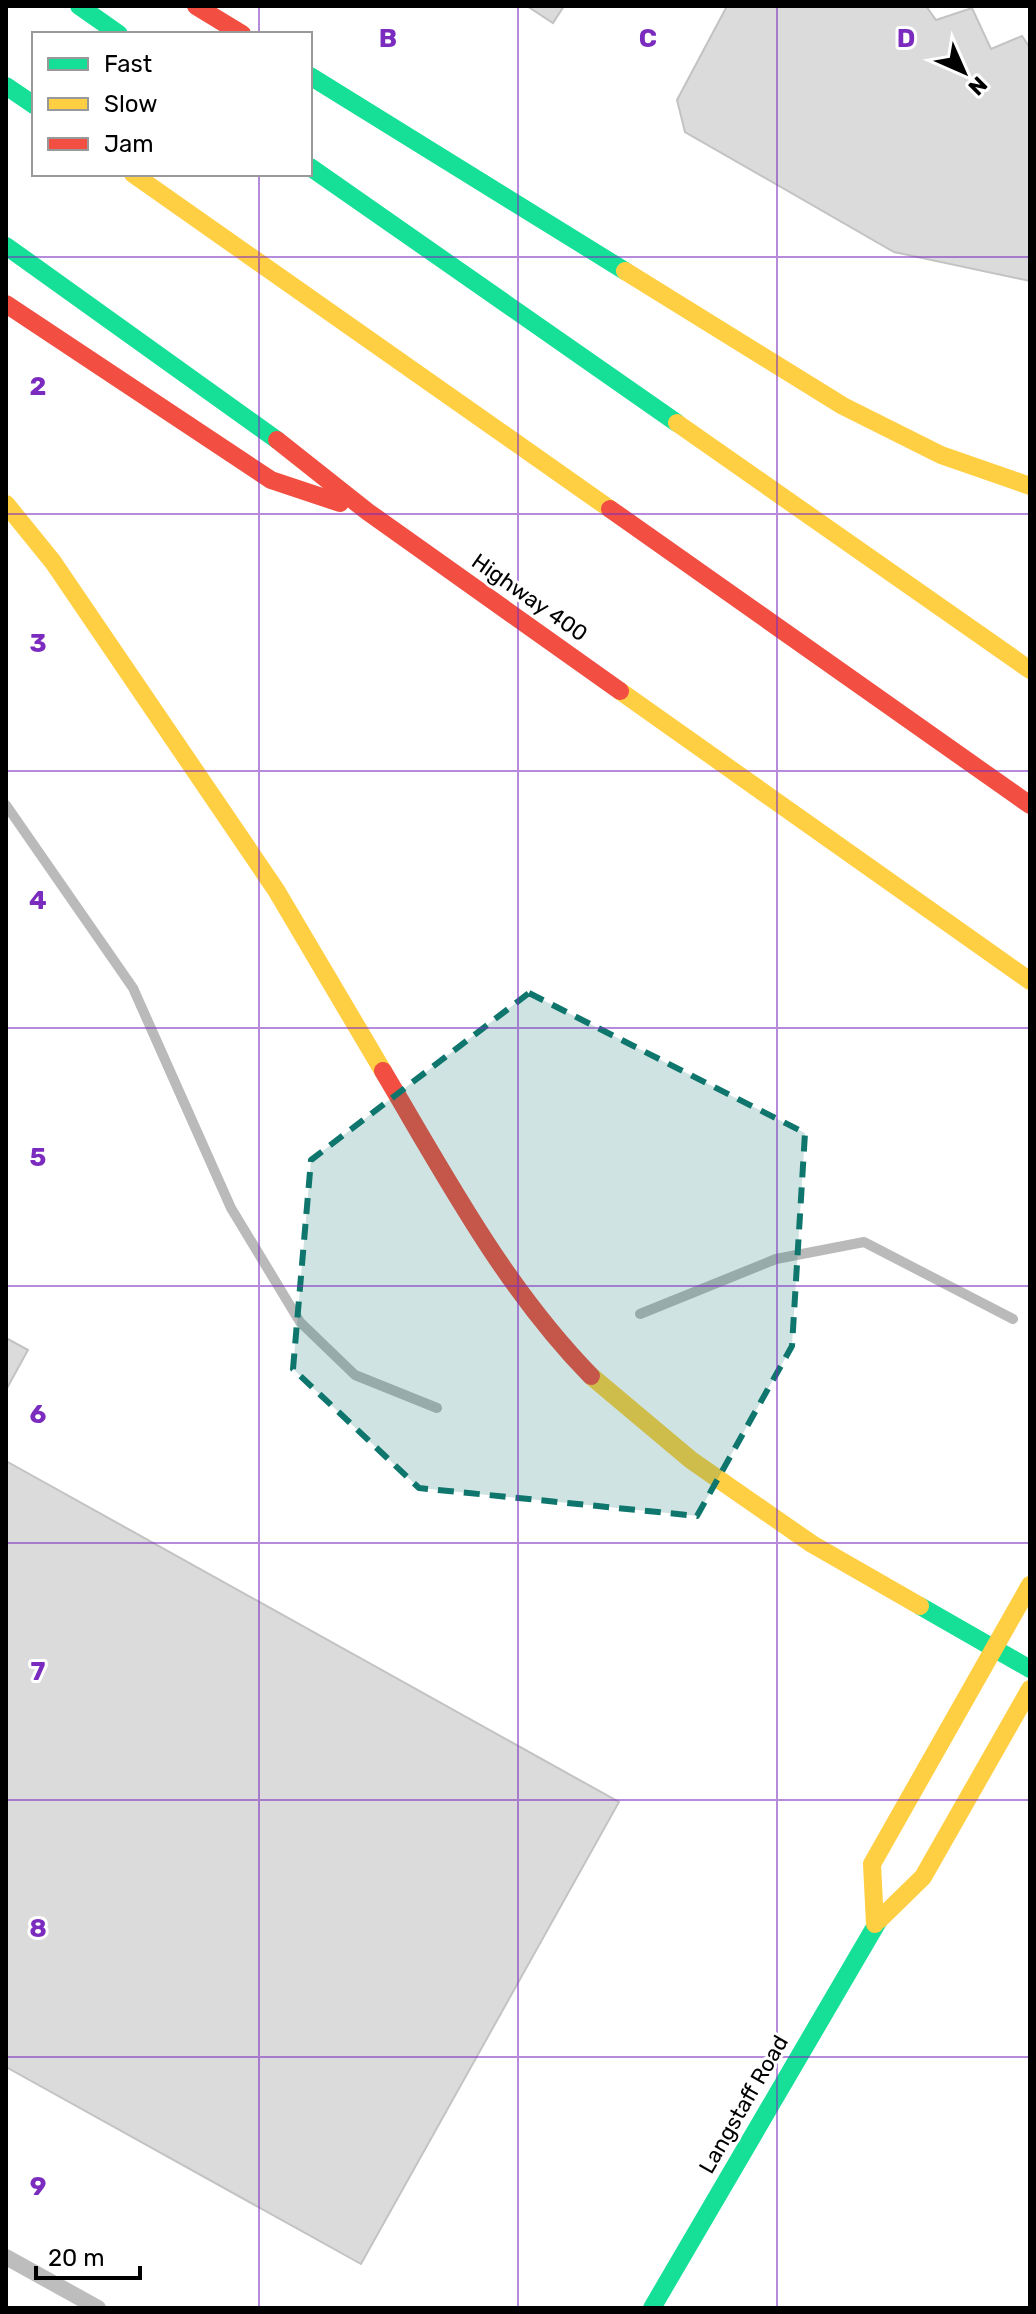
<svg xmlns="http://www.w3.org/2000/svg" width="1036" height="2314" font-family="Rubik,sans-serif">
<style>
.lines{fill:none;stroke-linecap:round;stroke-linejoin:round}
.stream{stroke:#bababa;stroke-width:10}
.building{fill:#dbdbdb;stroke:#c3c3c3;stroke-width:2}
.lane{stroke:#bdbdbd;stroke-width:16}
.fast{stroke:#16e098;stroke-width:18}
.slow{stroke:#ffcf43;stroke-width:18}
.jam{stroke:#f24e42;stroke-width:18}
.marked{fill:#0f766e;fill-opacity:0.2;stroke:#0f766e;stroke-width:6;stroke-dasharray:16 10;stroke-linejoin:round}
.grid{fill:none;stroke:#7b2cbf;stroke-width:2;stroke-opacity:0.55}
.labels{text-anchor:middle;stroke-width:6;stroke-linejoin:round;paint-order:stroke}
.street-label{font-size:22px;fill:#000;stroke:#fff}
.grid-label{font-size:26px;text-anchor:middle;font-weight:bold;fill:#7b2cbf;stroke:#fff;stroke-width:6;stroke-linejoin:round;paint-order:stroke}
</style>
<rect width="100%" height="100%" fill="#fff"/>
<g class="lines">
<path class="stream" d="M6,805L133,988L231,1208L300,1322L355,1375L437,1408
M640,1314L776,1259L864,1242L1013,1319"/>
</g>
<path class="building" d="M527,6H564L553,23Z
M727,6H926L936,20L972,8L991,49L1022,36L1030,48V281L894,252L685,132L677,100Z
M6,1338L28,1350L6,1390Z
M6,1461L619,1802L361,2264L6,2067Z"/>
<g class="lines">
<path class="lane" d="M6,2257L98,2308"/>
<path class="fast" d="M79,6L119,34
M310,76L625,271
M6,86L34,105
M310,167L677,423
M6,246L277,440
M920,1606L1030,1669
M652,2308L879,1920"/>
<path class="slow" d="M133,174L610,509
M625,271L843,406L941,455L1030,486
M677,423L1030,670
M6,504L53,562L276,890L383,1071
M620,691L1030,981
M591,1376L691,1460L812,1544L920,1606
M879,1920L923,1877L1030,1689
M875,1924L872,1864L1030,1585"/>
<path class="jam" d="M196,6L242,34
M6,304L271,480L340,503
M277,440L368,512L620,691
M610,509L1030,805
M383,1071C446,1177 504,1287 591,1376"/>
</g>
<path class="marked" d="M529,993L805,1133L792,1346L697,1516L419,1488L293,1369L311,1160Z"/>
<path class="grid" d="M259,6V34M518,6V2308M777,6V2308M259,174V2308M6,257H1030M6,514H1030M6,771H1030M6,1028H1030M6,1286H1030M6,1543H1030M6,1800H1030M6,2057H1030"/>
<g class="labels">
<g class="street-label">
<text transform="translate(530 597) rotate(35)" y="8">Highway 400</text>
<text transform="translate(743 2104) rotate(-60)" y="8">Langstaff Road</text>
</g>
</g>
<g class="grid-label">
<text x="388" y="47">B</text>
<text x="648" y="47">C</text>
<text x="906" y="47">D</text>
<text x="38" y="395">2</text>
<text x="38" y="652">3</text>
<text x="38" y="909">4</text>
<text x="38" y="1166">5</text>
<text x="38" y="1423">6</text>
<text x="38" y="1680">7</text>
<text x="38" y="1937">8</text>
<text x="38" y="2195">9</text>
</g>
<rect width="1036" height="2314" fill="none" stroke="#000000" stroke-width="16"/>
<rect x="32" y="32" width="280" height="144" fill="#ffffff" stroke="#999999" stroke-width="2"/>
<rect x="48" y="58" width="40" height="12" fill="#16e098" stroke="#999999" stroke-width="2"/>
<text x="104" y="72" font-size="24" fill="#000000">Fast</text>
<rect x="48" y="98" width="40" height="12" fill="#ffcf43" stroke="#999999" stroke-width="2"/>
<text x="104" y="112" font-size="24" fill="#000000">Slow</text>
<rect x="48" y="138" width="40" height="12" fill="#f24e42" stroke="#999999" stroke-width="2"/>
<text x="104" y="152" font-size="24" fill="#000000">Jam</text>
<g transform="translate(964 72) rotate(135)" stroke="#ffffff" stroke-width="6" paint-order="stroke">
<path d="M0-6L14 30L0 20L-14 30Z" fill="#000000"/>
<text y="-12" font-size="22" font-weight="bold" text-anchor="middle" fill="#000000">N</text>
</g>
<path d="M36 2266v12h104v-12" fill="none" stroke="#000000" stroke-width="4"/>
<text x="48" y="2266" font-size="24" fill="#000000" stroke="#ffffff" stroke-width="6" paint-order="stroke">20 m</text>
</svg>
